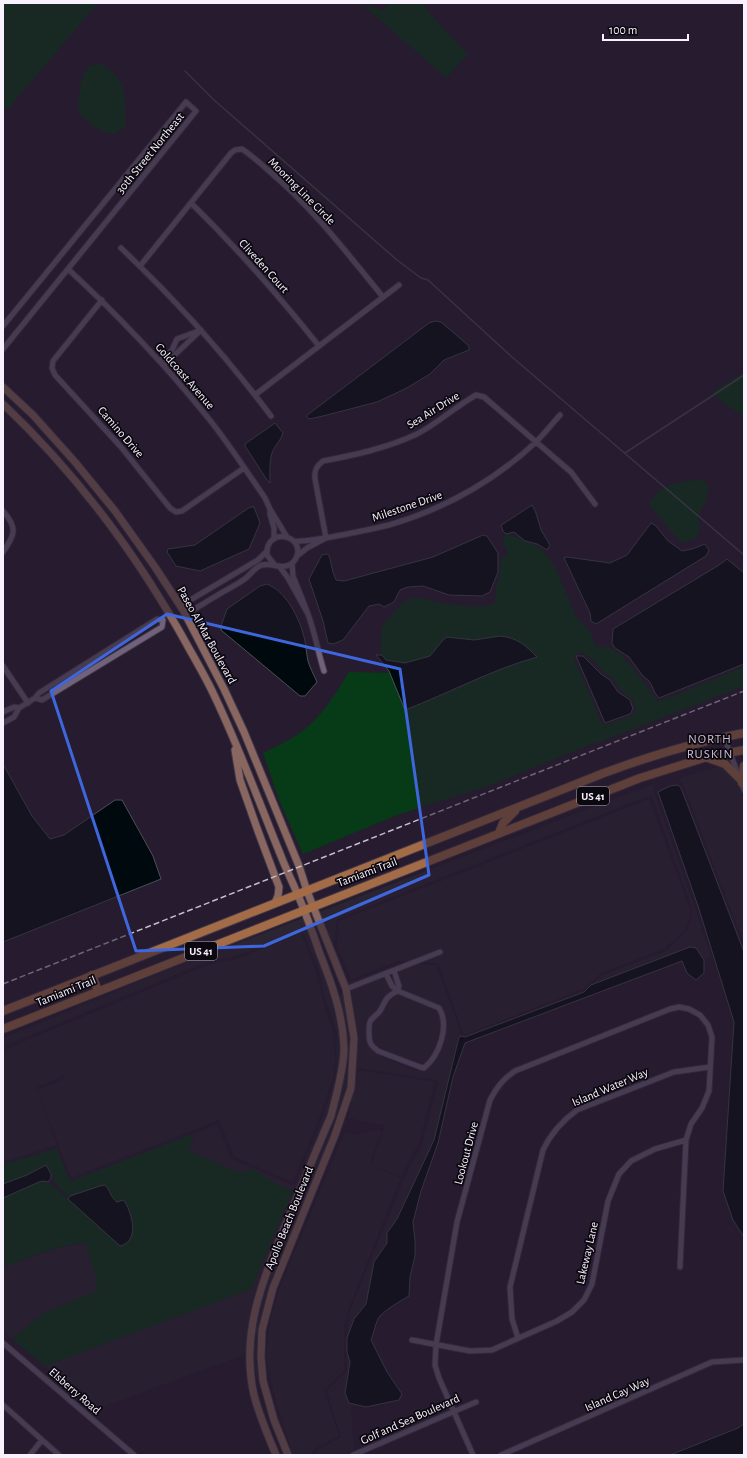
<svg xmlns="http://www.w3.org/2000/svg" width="747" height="1458" font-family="'Alegreya Sans',sans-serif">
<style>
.commercial{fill:#2b2433}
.green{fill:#073b17;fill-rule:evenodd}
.water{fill:#000a0e;stroke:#4a5056}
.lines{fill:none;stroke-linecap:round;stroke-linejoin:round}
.stream{stroke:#4a5056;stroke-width:1.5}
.street-casing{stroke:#42394a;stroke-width:7}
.secondary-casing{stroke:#42394a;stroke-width:9}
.primary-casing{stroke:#42394a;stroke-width:10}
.street{stroke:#6f627a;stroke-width:5}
.secondary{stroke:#896760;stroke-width:7}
.primary{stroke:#a46c46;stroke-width:8}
.rail{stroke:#c4bdcb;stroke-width:1.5;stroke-dasharray:6 3;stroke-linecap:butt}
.marked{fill:none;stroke:#3e67de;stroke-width:3;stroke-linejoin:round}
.labels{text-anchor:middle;stroke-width:3.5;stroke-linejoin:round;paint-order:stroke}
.shield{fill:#0c0810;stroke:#b1acb7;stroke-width:1}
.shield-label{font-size:11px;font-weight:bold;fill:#f8f2fe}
.street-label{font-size:12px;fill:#f8f2fe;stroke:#0c0810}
.neighbourhood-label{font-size:13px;letter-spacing:1px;fill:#c8bad5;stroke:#0c0810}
</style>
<rect width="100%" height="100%" fill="#261b2f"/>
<path class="commercial" d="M722,766L737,781L744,799V944L684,787L679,778Z
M653,784L655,794L695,908L711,957L704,960L696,948L690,947L591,985L602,975L666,951L686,931L692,919V908L652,797L649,796L337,919L334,945L349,982L398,964H403L348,985L319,912Z
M649,799L690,909V919L685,930L664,949L601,973L583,989L464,1035L438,963L398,961L351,980L337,944L339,921Z
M303,918L328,982L334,1004L338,1022L341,1050L335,1089L328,1115L262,1273L253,1305L249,1323L247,1354L97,1409L45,1366L251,1289L293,1191L278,1185L271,1181L240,1173L189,1151L195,1133L217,1124L232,1159L292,1185L295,1184L322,1119L336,1075L337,1033L324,996L320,973L302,930L233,957L209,961L3,1047V1038L160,973Z
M301,933L317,974L322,997L334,1034L335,1059L334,1075L319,1119L293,1182L234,1157L219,1120L71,1178L37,1090L63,1080L65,1075L36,1088L57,1145L3,1162V1050L210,964L234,960Z
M417,964L436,965L462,1036L458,1037L434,1140L397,1219L387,1233L388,1243L374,1262L366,1304L354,1319L347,1338L349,1313L404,1178L422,1144L438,1082L436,1080L359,1068L356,1069L357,1037L350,991L385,977L392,990L384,996L377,1011L368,1018L366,1023L367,1043L371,1049L385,1058L417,1071H421L426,1070L436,1061L443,1044L446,1023L445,1012L441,1006L402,989L398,972Z
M344,993L351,1038L348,1088L328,1144L270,1287L259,1330L269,1416L254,1370L253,1349L255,1323L268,1274L322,1144L347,1049L344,1020L338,995Z
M398,994L437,1011L440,1015V1023L437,1042L431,1057L424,1064L388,1052L376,1044L373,1040L372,1024L373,1022L382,1014L389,1000L392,997Z
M358,1070L435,1082L419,1143L401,1177L371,1164L385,1126L348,1118Z
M345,1131L355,1135L370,1131H382L370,1164L401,1178L347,1313L344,1328V1370L324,1390L339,1436L317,1447L310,1455H293L277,1406L266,1356L270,1321L279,1289Z
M82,1243H90L86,1246L97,1280L95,1292L44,1313L12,1339L3,1332V1267L55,1249Z
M347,1352L350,1362L346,1383L349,1403L351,1404L354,1450H355L345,1455H313L319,1449L341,1437L327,1391L347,1371Z"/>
<path class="green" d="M3,3H98L7,110L3,107Z
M382,3H424L430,14L468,54L446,78L364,6H371L384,11L387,6Z
M101,63C107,68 113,72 118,78C126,88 126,114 125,127L114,134C95,129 90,126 78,111C79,95 79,80 89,66Z
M744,372V416L726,405L712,392Z
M703,479L709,486L706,501L698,516L700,529L695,539L682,543L673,534L649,504C664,481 678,483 703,479Z
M508,534L537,546L543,551L555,567L576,616L591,632L595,646L612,648L620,654L633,668L658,701L668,698L744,667V686L597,743H594L488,786L397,815L303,854L279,800L263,753C277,746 293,739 306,728C324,714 337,691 349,672L390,673L405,709C449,693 491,670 537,657L527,647L513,638L500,636L474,640L447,637L430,656L405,663L386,660L382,657L381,651V631L384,623L405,601L414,598L426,599L441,603L477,607L495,604C495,588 500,575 501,559L508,553C504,546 502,543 504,536ZM583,653L593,660L603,672L612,678L620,690L632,699L636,708L632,716L605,725L602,724L574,658L575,654Z
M195,1133L189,1151L240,1173L253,1169L278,1185L293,1191L251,1289L45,1366L12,1339L44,1313L95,1292L97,1280L86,1246L90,1243C64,1242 28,1258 3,1267V1198L39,1182L47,1181L82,1210L120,1246C139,1239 132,1215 125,1202C114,1202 112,1199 109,1189L100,1186L70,1196C57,1189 53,1178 48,1166H44L27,1175L3,1184V1165L57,1148L69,1180L71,1181Z"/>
<path class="water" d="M435,321L441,322L469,346V350L444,360L430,374L405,389L377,402L323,416L309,419L306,416L429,323Z
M275,423L283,433C281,441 274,446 272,453C269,463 270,474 270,483L267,480L245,446V444Z
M532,505L536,513L541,530L550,545L547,550L537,544L525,541L514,532L506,534L503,531L501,525L503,524Z
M250,507H254L260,523L249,549L200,571L176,566L167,552L168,549L195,545Z
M651,523L656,526L667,540L682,551L692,549L705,544L709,550L706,556L596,624L591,621L590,613L564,558L567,557L610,563L627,555Z
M483,535L487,536L498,553V572L490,592L482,596L449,595L423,586L408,587L400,590L394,602L384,607L379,604L369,606L343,640L333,644L328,643L323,621L309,579L322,555L326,554L329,555L333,572L336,580L344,581L433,557Z
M727,559L744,573V664L659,698L655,693L650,682L642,675L629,657L615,648L612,643L613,629L719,565Z
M267,584C286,592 297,614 303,633C306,642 306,652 308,661C310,668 314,675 317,682L305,696H300L221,630V626L227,609L260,586Z
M500,636C518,638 525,645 537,657C491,670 449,693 405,710L389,671L376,655H382L386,660L405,663L430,656L443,640L447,637L474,640Z
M576,656H583L601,674L610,680L618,692L630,700L633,709L630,714L605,723Z
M3,764L32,816L50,839L64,835L115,800H122L153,856L161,879L3,942Z
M678,785L681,788L744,952V1237L733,1220L723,1191L734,1022L698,906L658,792L670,786Z
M690,947L696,948L704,960V973L696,980L687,973L682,961L465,1043L453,1077L438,1143L421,1191L413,1222L415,1241V1256L410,1277L409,1296C402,1300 381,1312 378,1319C375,1325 374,1333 371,1340L387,1372L402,1394L399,1400L366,1407L349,1403L345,1393L350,1362L347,1352V1338L354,1319L366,1304L374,1262L387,1243V1233L397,1219L434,1140L459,1037L462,1036L465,1037L584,992L591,985Z
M46,1165L51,1174V1178L48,1182L43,1181L39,1182L3,1198V1184L27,1175Z
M105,1185C110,1190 111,1198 117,1202L123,1200L125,1202C132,1214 140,1241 120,1246L68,1199L70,1196L100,1186Z
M744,1424V1455H670L738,1428Z"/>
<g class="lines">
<path class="stream" d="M185,71L214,100L397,260L421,278L428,280L512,357L744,555
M625,453L744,375"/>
<g class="street-casing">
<path id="street" d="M191,203C237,248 279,296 319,346
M121,248C176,300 226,356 271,416
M140,266L231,153L235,150L242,149C251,155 260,163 268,170C312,207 347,253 383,297
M68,269C119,316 166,366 209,419C229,444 247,472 265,498L270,509
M102,300L53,361L52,368L55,375L121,447L170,508L176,512L182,511L244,468
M3,326L186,102L196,111L3,349
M160,361L172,350L177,339L201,330
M164,365L201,330
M255,395L399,285
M560,415C552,424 544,434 536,442C494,481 444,509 389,525C368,530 347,534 326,538L315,479C314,471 316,466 323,461C355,455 387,448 417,434C438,423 455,407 476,395L484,397L571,472L595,504
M3,511C18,528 15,535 3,552
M274,539V528L270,514V509L287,537
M294,541C305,542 315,539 326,538L307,548L297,556
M267,551L258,560L187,602L183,610H193C205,603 217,595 230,588C235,585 241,582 246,578C251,574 255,567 262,565C271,563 278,568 286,566C292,565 295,561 297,556C304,534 265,527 267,555L274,564
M279,566L288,578L308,614L293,576L292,563
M308,614C315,633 318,652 324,671
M157,619L163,620L162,627L42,700L35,698L39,693L141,629Z
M3,666L28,703
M3,712L14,707L19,708
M3,723L14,717L19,708L35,698
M724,737L744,790
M386,974L392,986L398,991L399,986L394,971
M346,989L440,952
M398,991L439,1008C450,1026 439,1056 424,1068L420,1067L378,1051C375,1048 371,1046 370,1042C369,1038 368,1023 371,1020C373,1017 377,1015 380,1011C386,1000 386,996 398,991Z
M518,1338L512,1319L510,1287L543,1150C551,1133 562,1121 577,1110L674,1072L710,1067
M412,1340L470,1351L492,1350L557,1321L572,1312L584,1300L592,1284L608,1201L619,1174L631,1161L655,1149L686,1140
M3,1343L134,1455
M3,1405L59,1455
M30,1455L42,1440
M353,1455L476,1402
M473,1455L439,1378L435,1365L436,1345L457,1222L490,1100C497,1087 503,1079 515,1071L670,1009L679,1007L689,1009L700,1015L708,1025L712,1037L709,1091L702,1108L691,1124L686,1140L680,1267
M501,1455L712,1362L743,1360"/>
</g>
<g class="secondary-casing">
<path id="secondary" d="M3,387L33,415L75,462L115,511L155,567L183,610L224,689L244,732L299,866L307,891L346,989L354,1038L351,1088L335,1135L273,1288L262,1330L261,1357L263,1381L274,1420L288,1455
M3,404C79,476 141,560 191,652C199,666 207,680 214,695C239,747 259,802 281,856C286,869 292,881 297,893C306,913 313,934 320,954C332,984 343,1015 344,1048C344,1069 336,1096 331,1116C317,1148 304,1181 290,1214C266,1273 239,1329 254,1395C259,1415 268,1436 276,1455
M235,750L240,780L258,831L279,887L278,896L275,903"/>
</g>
<g class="primary-casing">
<path id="primary" d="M708,758L725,764L740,779
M742,783L744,766
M499,833L503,823L515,811
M92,975L98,991
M3,1011L604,773C650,756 696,742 744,733
M3,1029L640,778L707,757L744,750"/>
</g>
<use href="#street" class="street"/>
<use href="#secondary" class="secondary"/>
<use href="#primary" class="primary"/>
<path class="rail" d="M3,984L744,691"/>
</g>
<path d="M0 0H747V1458H0ZM167,614L400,669L429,875L264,946L136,951L51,691Z" fill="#261b2f" fill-opacity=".55" fill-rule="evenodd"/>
<path class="marked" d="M167,614L400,669L429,875L264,946L136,951L51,691Z"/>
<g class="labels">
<g class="shield">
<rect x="577" y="787" width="32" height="18" rx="3"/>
<rect x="185" y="942" width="32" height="18" rx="3"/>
</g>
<g class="shield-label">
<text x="593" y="800">US 41</text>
<text x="201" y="955">US 41</text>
</g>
<g class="street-label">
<text transform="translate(150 153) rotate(-51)" y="4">30th Street Northeast</text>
<text transform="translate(302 191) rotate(45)" y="4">Mooring Line Circle</text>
<text transform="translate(264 266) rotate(48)" y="4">Cliveden Court</text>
<text transform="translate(185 376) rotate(49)" y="4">Goldcoast Avenue</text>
<text transform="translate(433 410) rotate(-32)" y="4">Sea Air Drive</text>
<text transform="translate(121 432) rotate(49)" y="4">Camino Drive</text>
<text transform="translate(407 506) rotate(-19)" y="4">Milestone Drive</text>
<text transform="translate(207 635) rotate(61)" y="4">Paseo Al Mar Boulevard</text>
<text transform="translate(367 872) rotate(-21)" y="4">Tamiami Trail</text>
<text transform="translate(66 991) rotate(-22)" y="4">Tamiami Trail</text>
<text transform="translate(610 1087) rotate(-23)" y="4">Island Water Way</text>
<text transform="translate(466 1153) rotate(-75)" y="4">Lookout Drive</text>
<text transform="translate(289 1218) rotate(-68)" y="4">Apollo Beach Boulevard</text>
<text transform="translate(587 1253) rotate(-77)" y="4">Lakeway Lane</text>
<text transform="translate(75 1391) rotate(41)" y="4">Elsberry Road</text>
<text transform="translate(617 1394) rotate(-24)" y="4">Island Cay Way</text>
<text transform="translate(410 1419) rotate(-24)" y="4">Golf and Sea Boulevard</text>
</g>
<g class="neighbourhood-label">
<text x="710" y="743">NORTH<tspan x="710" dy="15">RUSKIN</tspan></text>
</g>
</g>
<rect width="747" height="1458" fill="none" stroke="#f8f2fe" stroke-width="8"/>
<path d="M603 34v6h85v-6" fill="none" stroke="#f8f2fe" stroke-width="2"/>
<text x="609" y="34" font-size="12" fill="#f8f2fe" stroke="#0c0810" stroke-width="3" paint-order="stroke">100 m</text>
</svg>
